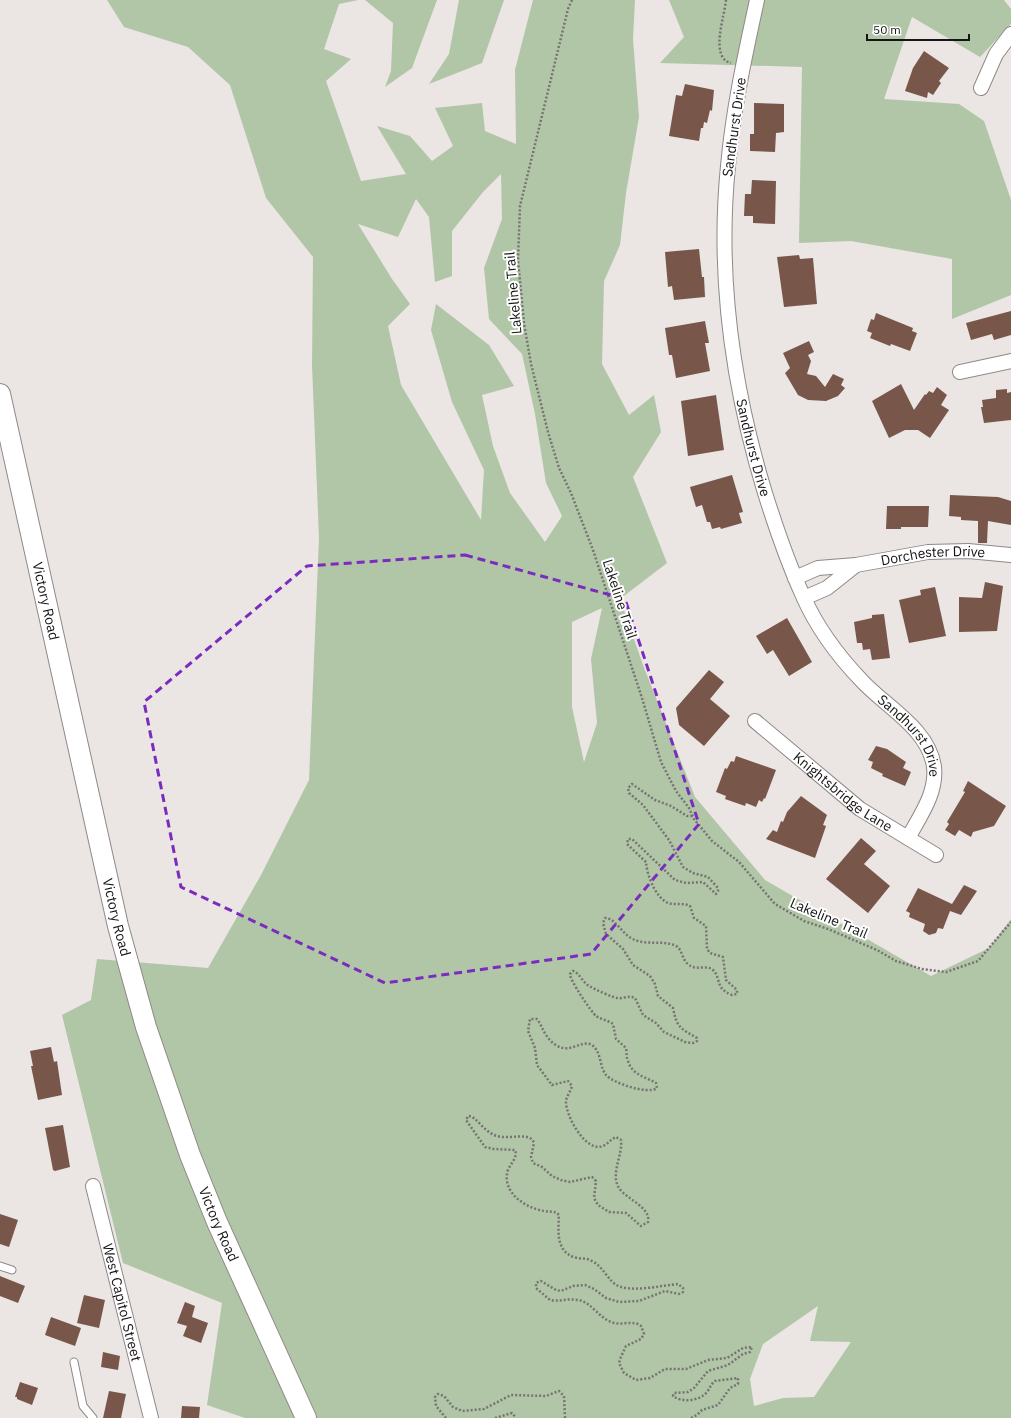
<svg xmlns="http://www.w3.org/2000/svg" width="1011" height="1418" font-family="'IBM Plex Sans',sans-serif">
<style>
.green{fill:#b0c6a7;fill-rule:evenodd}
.building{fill:#78574a}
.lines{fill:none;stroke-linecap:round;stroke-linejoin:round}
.lane-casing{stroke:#8f8987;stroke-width:9}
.street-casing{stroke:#8f8987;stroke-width:16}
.secondary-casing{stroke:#8f8987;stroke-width:22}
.path{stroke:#777372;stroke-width:2.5;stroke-dasharray:2 2;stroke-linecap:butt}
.lane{stroke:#fff;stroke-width:7}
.street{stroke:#fff;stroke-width:14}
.secondary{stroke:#fff;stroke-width:20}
.marked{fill:none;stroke:#7b2cbf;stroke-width:3;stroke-dasharray:8 5;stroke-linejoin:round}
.labels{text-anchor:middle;stroke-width:4;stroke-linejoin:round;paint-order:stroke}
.street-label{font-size:14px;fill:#161414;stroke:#fff}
</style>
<rect width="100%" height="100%" fill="#ebe5e3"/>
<path class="green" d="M107,0H358L339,4L324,49L351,59L326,81L361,181L406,174L377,126L410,136L432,161L453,146L435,108L482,103L485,131L516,144L515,70L533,0H635L633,39L639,117L626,193L620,245L604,281L602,364L629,415L654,395L661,432L633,477L667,563L620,599L643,665L695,797L765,880L931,976L989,948L1011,919V1418H245L207,1405L222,1303L123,1263L62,1015L91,1000L97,959L208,968L261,875L309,780L319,538L312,365L313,257L266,198L230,85L188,47L124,27ZM501,174L502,219L484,268L489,319L522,354L535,414L546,483L562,516L545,542L510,493L493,446L482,395L514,386L489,345L436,304L431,330L452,402L484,470L481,520L401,385L388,326L410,304L392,279L358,224L398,237L416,199L429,217L435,282L452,276V231L483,192ZM602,608L591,659L597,723L584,762L572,707V622ZM818,1306L810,1341L851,1342L814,1397L783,1398L754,1406L750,1379L763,1344Z
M365,0H437L412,68L385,87L391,71L393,23Z
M459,0H504L482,63L429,84L449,54Z
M669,0H1004L1011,9V24L980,57L912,17L884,99L959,104L984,121L1011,200V295L952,319V259L851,241L799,243L802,67L660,63L684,37Z"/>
<path class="building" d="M924,51L949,68L939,81L941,83L933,95L928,92L927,98L905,91L913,68Z
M685,84L714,90L712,111L710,110L707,123L704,122L703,128H701L699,141L669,136L676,95L682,96Z
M754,103L784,104V132L776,133L775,152L750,151V134H754Z
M752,180L776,181L775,224L753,223V216H744L745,194H751Z
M699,249L702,277H704L705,297L674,300L672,286L668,287L665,252Z
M799,255L800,259L813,258L817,304L784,307L777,257Z
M1011,311V335L994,340L992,334L971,340L966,323Z
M876,313L913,328L912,331L917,333L910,351L891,344L890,346L870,338L872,333L867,331L871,319L874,320Z
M705,321L709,343H705L710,371L676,378L672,355H669L665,328Z
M809,341L814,352L808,355L811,361L807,374L816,376L825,387L833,374L844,379L841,385L845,388L838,396L826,401L808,400L798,395L785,373L790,368L783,353Z
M901,384L914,410L925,394L926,395L929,391L933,393L937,387L947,395L941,405L949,410L930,438L918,430H905L889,438L872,401Z
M1007,389V393L1011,392V420L984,423L981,407H983L982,400L996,398V390Z
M716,395L724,450L688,456L681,401Z
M732,475L743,512L739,513L742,523L721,529L720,527L712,529L710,522H707L702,505L696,507L690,487Z
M950,495L998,497L1011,501V525L988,521L987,543H978V521L961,520V517L949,516Z
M887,506H929L928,527H901V529H886Z
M985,582L1003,586L997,631L959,632V597L982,598Z
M935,587L946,636L909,643L899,600L921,595L920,590Z
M884,614L890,658L872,660L870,649L863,650L862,643H857L854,622L872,618V615Z
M787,618L812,662L789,676L773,650L767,654L756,636Z
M709,670L724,682L710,699L730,716L704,746L679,725L676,708Z
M876,746L887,749L906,762L903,768L911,772L905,786L882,776L883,774L871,768L873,762L868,760Z
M736,756L776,770L765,799L764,798L762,802L759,800L756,807L746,803L745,806L725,799L726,796L716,792L725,768L727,769L731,761L734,762Z
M968,781L1006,806L994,826L973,832L971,837L959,830L955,836L945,830L949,824L947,822L965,792L963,791Z
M801,796L827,815L823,825L826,826L815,858L766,839L773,830L777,832L781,821L783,822L787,812Z
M861,838L876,851L864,864L890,886L868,913L826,879Z
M964,885L977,891L961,915L950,911L943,929L938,928L936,933L929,935L923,931L925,924L909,917L910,913L906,911L918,888L952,904Z
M51,1047L54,1062L57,1061L62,1095L38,1100L31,1066H33L30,1051Z
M63,1125L70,1167L55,1171L53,1170L45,1128Z
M0,1214L18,1220L9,1247L0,1244Z
M0,1276L25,1286L18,1303L0,1296Z
M84,1295L105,1300L99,1328L77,1323Z
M185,1302L195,1306L192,1317L208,1323L201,1343L183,1336L187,1326L177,1323Z
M51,1317L81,1328L75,1346L45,1335Z
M103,1352L120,1356L118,1370L101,1367Z
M20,1382L38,1388L32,1405L17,1399V1397H15Z
M109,1391L126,1394L121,1418H103Z
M182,1406L200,1407L199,1418H181Z"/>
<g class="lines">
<g class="lane-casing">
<path id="lane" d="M0,1266L12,1270
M74,1362L83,1406L93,1418"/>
</g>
<g class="street-casing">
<g id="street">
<path id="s1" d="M757,0C745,55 733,110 728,166C717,276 733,388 765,493C776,528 788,563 803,596C817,628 838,656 862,681C886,707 929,729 934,767C937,793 920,816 908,838"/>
<path d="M981,88L996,54L1011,34"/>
<path d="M960,372L1011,361"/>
<path id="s2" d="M795,578L818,568L856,565L928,552L968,551L1011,555"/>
<path d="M804,598L827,588L856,565"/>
<path id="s3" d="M755,721L860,809L936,855"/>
<path id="s4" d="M93,1186L151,1418"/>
</g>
</g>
<g class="secondary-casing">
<g id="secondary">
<path id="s5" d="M0,394L118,926L146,1027L190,1155L217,1222L306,1418"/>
</g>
</g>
<path class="path" d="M572,0L568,9L520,206L518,260L524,323L531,364L548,432L559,468L571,493L593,550L642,698L661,762L676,791L689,808L694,819L712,841L739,862L775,904L804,921L828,929L877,950L896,961L922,969L946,972L978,961L1011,922
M726,0C725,15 709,58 731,63
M446,1418L436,1406L435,1397L438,1394L444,1396L453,1407L462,1411L484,1409L511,1395L546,1396L559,1391L564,1396L565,1418
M495,1418L512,1413L516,1418
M691,1418L697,1415L702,1410L718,1405L730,1388L738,1384V1378L715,1381C711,1384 710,1388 707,1392C700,1401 682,1403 673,1396L674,1393L688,1392L694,1388L708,1371L728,1365L743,1354L750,1352L752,1347L743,1348L727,1358L708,1360L686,1369H665L650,1378L636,1380L624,1373L619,1363L620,1359L626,1346L641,1339L644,1334L641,1326C634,1320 623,1325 614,1323C599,1319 592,1302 578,1300C568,1298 559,1302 550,1300L536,1288V1283L541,1281L556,1290L561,1291L573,1286L585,1285L594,1289L606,1298L619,1302L639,1301L665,1291L679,1294L683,1292V1288L678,1284C663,1285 628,1294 615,1284C606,1277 603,1267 592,1261C587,1258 582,1259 577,1258C556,1253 558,1233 559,1215L557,1213C553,1211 549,1212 544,1211C525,1208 501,1192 508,1170C511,1163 518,1157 515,1150L494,1149L485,1147L466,1120L468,1116C477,1116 483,1132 497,1136C510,1140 530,1131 534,1143L531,1157L533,1163L542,1167L552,1176L561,1180L570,1182L592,1177L596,1181L594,1198L598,1205L609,1212L626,1213L641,1226L648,1222C651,1207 626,1199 619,1188C610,1174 623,1155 621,1140L616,1137C611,1139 608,1144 603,1146C585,1153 565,1114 566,1101C567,1095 571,1091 572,1086L568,1081L552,1085L537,1065L535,1048L528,1031L530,1019H537C542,1026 544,1034 550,1040C567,1059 581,1038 592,1045C602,1053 599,1066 606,1075C613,1083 648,1095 657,1088L656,1083C646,1077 632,1075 628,1061C626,1057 627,1053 626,1048L616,1039L613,1024C608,1020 602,1020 596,1016C592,1013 569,979 570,974L573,971C580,973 583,984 591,987C596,990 612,997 617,998C623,999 629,995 635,998L643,1015L656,1023L664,1032L685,1042L693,1043L697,1041V1038C680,1028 677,1028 673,1008L658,996L655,984L650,976L633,965L623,949L606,934L603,923L605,918H607C617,921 622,933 631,938C644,946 660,940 674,945C683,948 681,959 688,964C695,971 704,965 712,969C722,978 714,988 732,995L737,994V990L726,980L723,957L710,953L707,949L706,926L694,918L690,906L688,905C681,903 674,905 668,903C655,897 647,875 646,862L627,844L628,839H632L675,880L686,883L703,882L716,894L718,891V888L708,877L693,873L683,867L669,840L643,805L629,793L628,788L632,784L655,800L671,806L687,816H693"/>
<use href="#lane" class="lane"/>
<use href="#street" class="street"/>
<use href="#secondary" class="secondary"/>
</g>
<path class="marked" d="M465,555L625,599L699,824L591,954L385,983L181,887L144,702L307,566Z"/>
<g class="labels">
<g class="street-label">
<text transform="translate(734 127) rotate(-82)" y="5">Sandhurst Drive</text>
<text transform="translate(513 293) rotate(-95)" y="5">Lakeline Trail</text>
<text dy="5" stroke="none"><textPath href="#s1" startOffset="453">Sandhurst Drive</textPath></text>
<text dy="5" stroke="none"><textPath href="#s2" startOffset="141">Dorchester Drive</textPath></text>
<text transform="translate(620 599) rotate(72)" y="5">Lakeline Trail</text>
<text dy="5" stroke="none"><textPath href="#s5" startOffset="212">Victory Road</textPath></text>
<text dy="5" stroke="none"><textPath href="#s1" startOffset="788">Sandhurst Drive</textPath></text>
<text dy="5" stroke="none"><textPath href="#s3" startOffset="113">Knightsbridge Lane</textPath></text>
<text dy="5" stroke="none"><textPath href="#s5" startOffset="536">Victory Road</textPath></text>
<text transform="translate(829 918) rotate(23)" y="5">Lakeline Trail</text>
<text dy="5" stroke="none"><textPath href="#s5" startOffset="860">Victory Road</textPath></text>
<text dy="5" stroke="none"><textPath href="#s4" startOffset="120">West Capitol Street</textPath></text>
</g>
</g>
<path d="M867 34v6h102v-6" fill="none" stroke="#161414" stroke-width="2"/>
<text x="873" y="34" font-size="12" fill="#161414" stroke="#ffffff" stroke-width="3" paint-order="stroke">50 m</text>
</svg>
